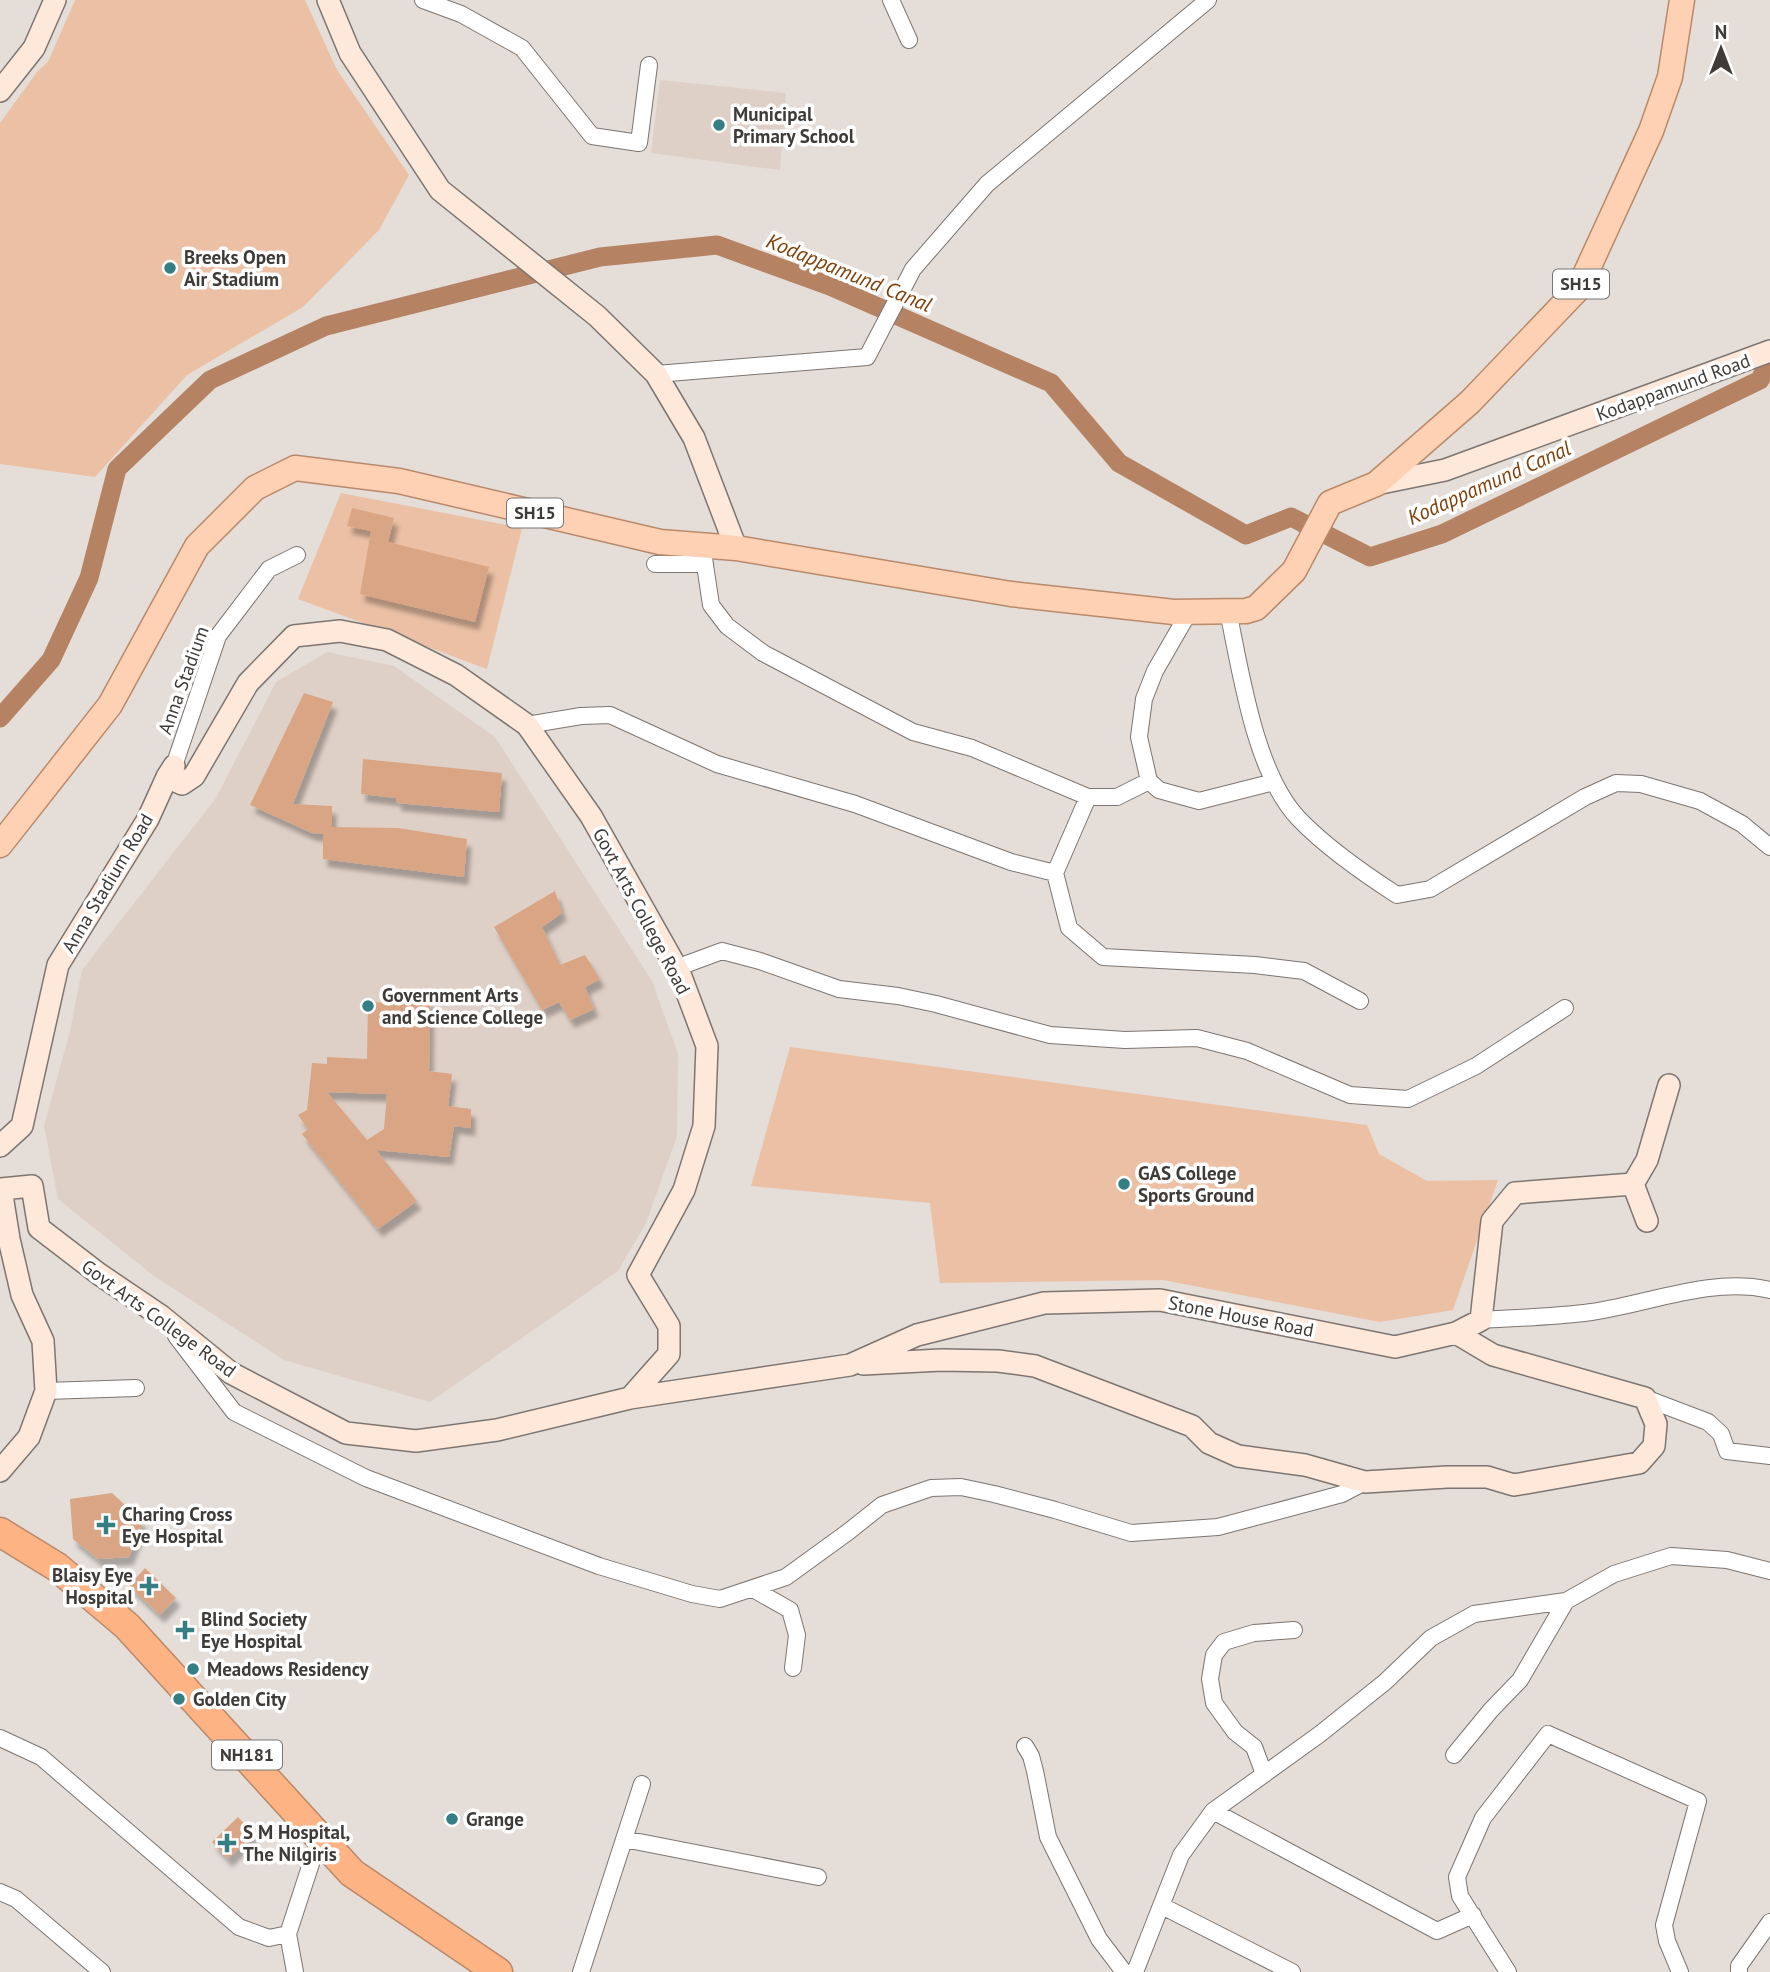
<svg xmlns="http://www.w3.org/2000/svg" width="1770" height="1972" font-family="'PT Sans',sans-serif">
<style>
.built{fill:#dfd0c7}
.green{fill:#ebc0a5}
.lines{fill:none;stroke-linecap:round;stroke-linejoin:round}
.canal{stroke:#b58363;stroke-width:19}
.building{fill:#d9a584;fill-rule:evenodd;filter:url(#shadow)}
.street-casing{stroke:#7c7571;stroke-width:18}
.secondary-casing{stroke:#7c7571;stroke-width:24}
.primary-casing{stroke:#ba896a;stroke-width:27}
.highway-casing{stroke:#ba896a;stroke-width:31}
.street{stroke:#fff;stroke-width:16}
.secondary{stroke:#fee8da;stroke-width:21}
.primary{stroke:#fed1b5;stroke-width:24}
.highway{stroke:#fdb384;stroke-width:28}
.poi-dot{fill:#357e84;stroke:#fff;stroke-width:2.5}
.labels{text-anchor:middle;stroke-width:7;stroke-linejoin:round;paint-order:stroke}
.shield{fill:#fff;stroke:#787674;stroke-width:2}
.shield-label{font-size:18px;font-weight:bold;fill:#3e3b39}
.poi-label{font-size:19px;font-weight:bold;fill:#3e3b39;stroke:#fff;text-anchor:start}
.street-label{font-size:19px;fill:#3e3b39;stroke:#fff}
.water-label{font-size:21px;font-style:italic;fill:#7f3f08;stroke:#fff}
</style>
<defs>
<filter id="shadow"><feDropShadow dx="4.5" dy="8" stdDeviation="2" flood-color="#0004"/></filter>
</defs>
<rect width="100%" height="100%" fill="#e4ddd8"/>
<path class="built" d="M660,80L786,93L780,170L651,153Z
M327,652L394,666L495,737L652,981L678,1054L677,1136L646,1223L618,1271L430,1402L284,1360L154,1276L58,1199L44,1126L70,1031L82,970L216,798L276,682Z"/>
<path class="green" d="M75,0H305L337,70L409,175L379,230L303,307L187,375L95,477L0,464V123L37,72L48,62Z
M341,493L522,528L487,669L298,599Z
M790,1047L1367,1125L1379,1154L1427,1181L1498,1180L1453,1310L1380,1322L1163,1280L940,1283L930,1203L751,1186Z"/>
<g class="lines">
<path class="canal" d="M0,718L51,660L89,578L117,469L210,380L326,326L600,257L717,245L830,286L1051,383L1119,463L1246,535L1291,517L1370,557L1442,534L1760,380L1770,358"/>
</g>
<path class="building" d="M352,508L394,518L388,542L489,567L475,622L360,594L371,531L347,526Z
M304,693L333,702L293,804L332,806V827L398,828L467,839L464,877L323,859V834L312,833L250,805Z
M363,759L502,773L499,812L397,803L396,798L361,794Z
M555,891L562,913L542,927L560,965L585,955L600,979L585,987L594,1009L570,1020L559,1002L542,1010L494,927Z
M402,997L430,1000L429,1071L452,1074L448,1106L471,1109V1128L454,1126L449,1157L376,1150L417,1201L378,1229L302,1134L308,1129L298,1115L307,1110L312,1063L327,1064V1057L367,1059L368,1002L400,1003ZM327,1092L387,1094L384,1129L367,1140Z
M112,1493L143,1522L129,1557L98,1559L73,1539L70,1499Z
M145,1568L176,1598L160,1615L129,1586Z
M238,1817L254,1834L228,1859L212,1842Z"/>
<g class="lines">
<g class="street-casing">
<path id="street" d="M423,0L461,14L522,48L592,136L639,143L649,65
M891,0L909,40
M656,374L867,357L913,269L987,184L1208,0
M702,545L711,605L727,626L763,653L913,732L972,748L1088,797H1117L1149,781
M655,564H705
M1228,611C1241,673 1255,773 1299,819C1325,846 1366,875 1397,895L1430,889L1585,797L1616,783L1641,784L1700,801L1742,824L1770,847
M1189,612L1155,671L1144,699L1139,737L1149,781L1159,790L1199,801L1274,782
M527,725L581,716L610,715L717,764L855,804L1011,862L1055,873L1069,928L1103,957L1255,965L1304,971L1360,1001
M174,766L218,636L269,569L297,555
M1055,873L1088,797
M676,968L722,951L760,961L839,989L898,996L936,1004L1050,1035L1125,1040L1197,1038L1247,1051L1350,1095L1408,1099L1476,1066L1565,1008
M1481,1320C1515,1318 1550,1317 1584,1313C1645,1306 1708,1276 1770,1290
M176,1336L234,1412L366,1478L599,1566L692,1594L720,1599L786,1577L848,1532L882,1505L931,1488L961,1487L994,1494L1055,1510L1131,1533L1218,1527L1342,1494L1365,1482
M46,1391L136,1388
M1645,1398L1708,1422L1721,1434L1727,1451L1770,1456
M753,1589L790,1610L797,1635L793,1668
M0,1738L41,1757L239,1927L269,1938L288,1934L320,1836
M1025,1746L1031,1756L1035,1771L1048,1837L1099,1939L1124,1972
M1454,1755L1491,1710L1520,1680L1566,1601
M1264,1774L1254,1747L1235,1732L1214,1703L1210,1679L1214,1655L1224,1642L1254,1633L1294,1630
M1213,1811L1437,1931L1473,1915
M624,1839L818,1877
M0,1892L16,1899L102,1972
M1162,1906L1292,1972
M288,1934L295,1972
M581,1972L642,1784
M1135,1972L1181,1855L1213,1811L1320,1734L1385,1682L1431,1638L1474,1614L1566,1601L1614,1574L1671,1556L1727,1560L1770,1571
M1508,1972L1460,1896L1457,1877L1483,1818L1548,1734L1698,1801L1664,1925L1667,1941L1680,1972
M1739,1972V1966L1770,1922"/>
</g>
<g class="secondary-casing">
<path id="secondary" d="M328,0L350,53L440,190L597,316L656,374L694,438L736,548
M0,91L34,48L55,0
M1376,484L1445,470L1770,351
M0,1146L22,1126L58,965L148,819L167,777
M1633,1184L1647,1160L1669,1085
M863,1364L941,1360L998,1361L1035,1366L1192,1426L1209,1443L1238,1456L1305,1465L1365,1482L1447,1477H1487L1514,1485L1639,1463L1654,1446L1656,1424L1645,1398L1493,1355L1456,1333
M630,1398L850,1365L917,1335L1044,1303L1160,1300L1395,1347L1456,1333L1481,1320L1492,1221L1515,1193L1633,1184L1647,1221
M0,1471L29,1437L46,1391L43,1341L22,1295L9,1239L1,1189L32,1186L39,1228L99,1274L161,1316L231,1373L346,1433L416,1441L497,1430L630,1398L669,1354V1326L638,1275L684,1190L704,1126L707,1046L680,974L591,816L527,725L456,675L387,640L340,631L294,636L248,683L194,776L182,784L167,777L174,766"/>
</g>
<g class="primary-casing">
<path id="primary" d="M0,845L110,705L197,546L255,488L295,468L399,481L660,542L736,548L1011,594L1174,612L1246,611L1256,608L1294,571L1330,503L1376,484L1470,402L1579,288L1651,131L1670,77L1682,0"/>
</g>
<g class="highway-casing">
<path id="highway" d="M0,1532L57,1567L127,1626L352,1873L498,1972"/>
</g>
<use href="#street" class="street"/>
<use href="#secondary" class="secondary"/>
<use href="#primary" class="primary"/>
<use href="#highway" class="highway"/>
</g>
<g class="poi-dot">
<circle cx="719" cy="125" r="7"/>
<circle cx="170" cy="268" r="7"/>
<circle cx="368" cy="1006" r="7"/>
<circle cx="1124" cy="1184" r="7"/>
<path d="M102.5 1514.5h7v7h7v7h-7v7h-7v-7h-7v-7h7z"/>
<path d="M145.5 1575.5h7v7h7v7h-7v7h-7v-7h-7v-7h7z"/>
<path d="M181.5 1619.5h7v7h7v7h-7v7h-7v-7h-7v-7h7z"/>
<circle cx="193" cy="1669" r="7"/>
<circle cx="179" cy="1699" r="7"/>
<circle cx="452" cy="1819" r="7"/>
<path d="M223.5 1832.5h7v7h7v7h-7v7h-7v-7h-7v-7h7z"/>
</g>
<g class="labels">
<g class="shield">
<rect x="1553" y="269.5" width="56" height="29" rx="5"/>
<rect x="507" y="498.5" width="56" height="29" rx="5"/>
<rect x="212" y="1740.5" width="70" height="29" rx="5"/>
</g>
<g class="shield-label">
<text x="1581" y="290">SH15</text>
<text x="535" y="519">SH15</text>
<text x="247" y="1761">NH181</text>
</g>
<g class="poi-label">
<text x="733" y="121">Municipal<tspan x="733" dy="22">Primary School</tspan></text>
<text x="184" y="264">Breeks Open<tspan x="184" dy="22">Air Stadium</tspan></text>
<text x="382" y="1002">Government Arts<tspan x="382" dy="22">and Science College</tspan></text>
<text x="1138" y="1180">GAS College<tspan x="1138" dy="22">Sports Ground</tspan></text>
<text x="122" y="1521">Charing Cross<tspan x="122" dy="22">Eye Hospital</tspan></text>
<text x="133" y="1582" text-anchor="end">Blaisy Eye<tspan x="133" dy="22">Hospital</tspan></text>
<text x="201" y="1626">Blind Society<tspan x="201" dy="22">Eye Hospital</tspan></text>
<text x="207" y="1676">Meadows Residency</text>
<text x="193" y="1706">Golden City</text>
<text x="466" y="1826">Grange</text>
<text x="243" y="1839">S M Hospital,<tspan x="243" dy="22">The Nilgiris</tspan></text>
</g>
<g class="street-label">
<text transform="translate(1673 387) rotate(-20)" y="7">Kodappamund Road</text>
<text transform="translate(183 680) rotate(-70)" y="7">Anna Stadium</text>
<text transform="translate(107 883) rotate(-59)" y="7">Anna Stadium Road</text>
<text transform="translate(642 911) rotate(62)" y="7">Govt Arts College Road</text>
<text transform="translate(1241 1316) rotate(11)" y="7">Stone House Road</text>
<text transform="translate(159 1318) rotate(36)" y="7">Govt Arts College Road</text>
</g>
<g class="water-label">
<text transform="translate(849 273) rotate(22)" y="7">Kodappamund Canal</text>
<text transform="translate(1489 483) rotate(-24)" y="7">Kodappamund Canal</text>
</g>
</g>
<g transform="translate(1721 49)" stroke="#ffffff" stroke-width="5" paint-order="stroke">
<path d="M0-5L12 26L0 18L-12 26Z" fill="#3e3b39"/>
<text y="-10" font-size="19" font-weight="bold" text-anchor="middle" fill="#3e3b39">N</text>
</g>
</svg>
